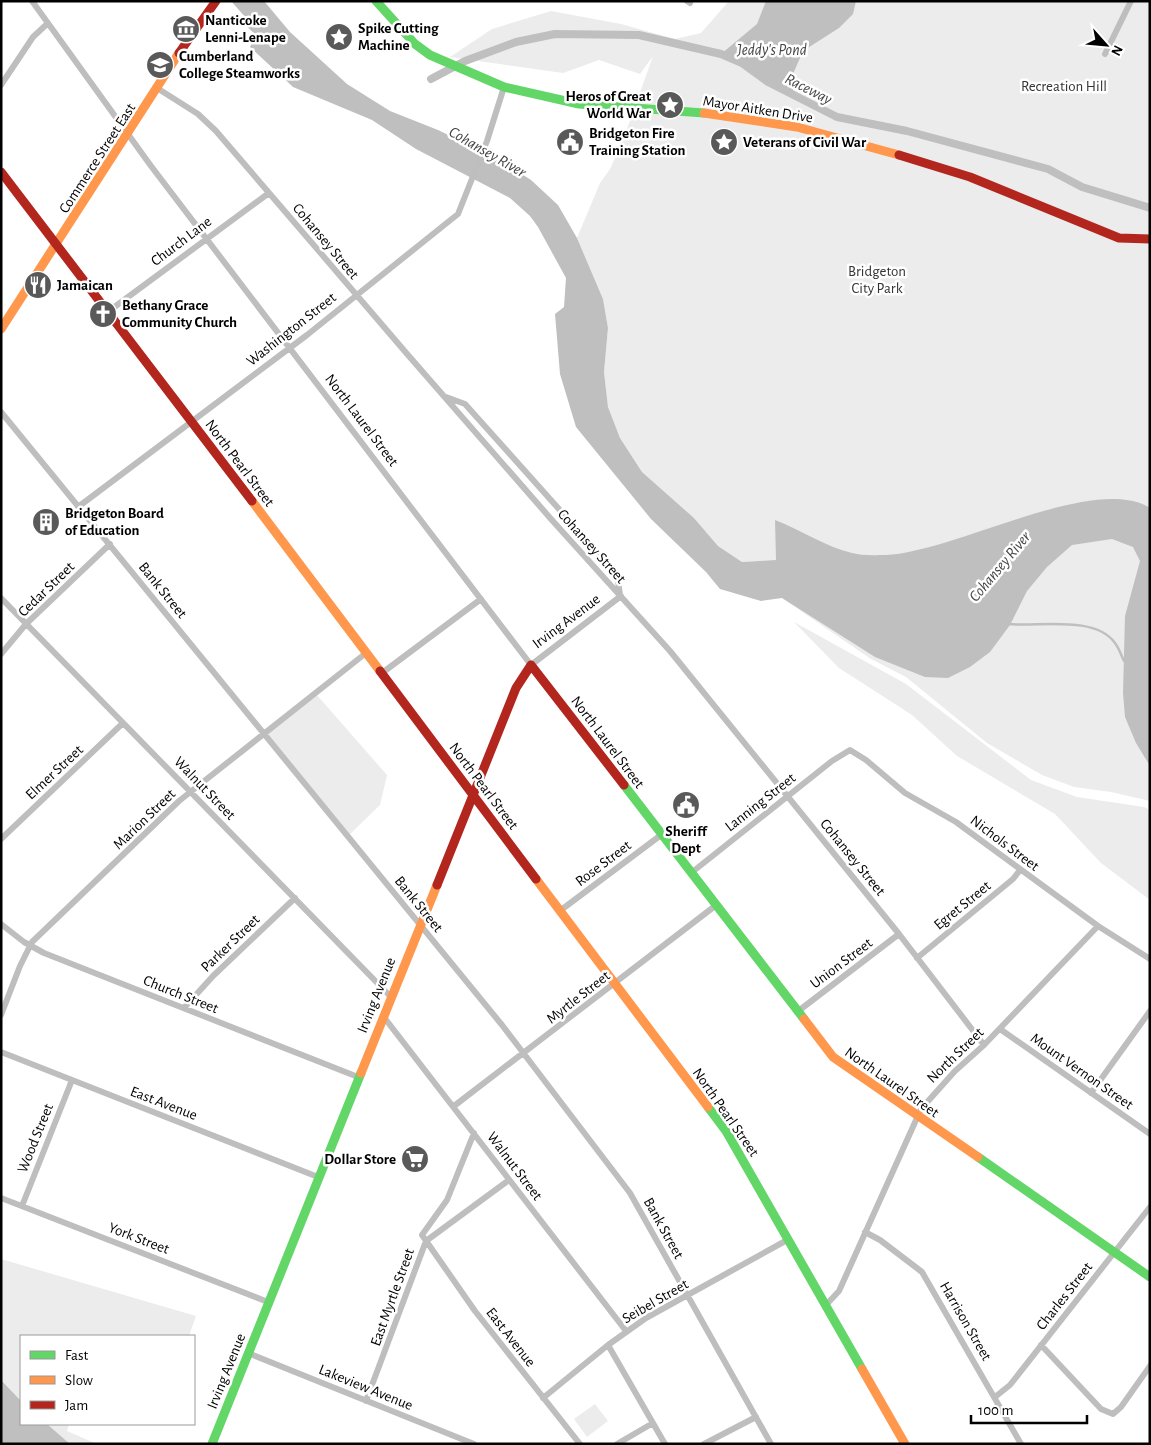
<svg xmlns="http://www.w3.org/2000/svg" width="1151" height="1445" font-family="'Alegreya Sans',sans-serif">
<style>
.green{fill:#ececec}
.water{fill:#bfbfbf}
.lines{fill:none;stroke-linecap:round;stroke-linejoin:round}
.stream{stroke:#bfbfbf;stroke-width:2.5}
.canal{stroke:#bfbfbf;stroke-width:8}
.street{stroke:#bebebe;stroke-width:6}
.fast{stroke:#63d668;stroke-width:9}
.slow{stroke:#ff974d;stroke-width:9}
.jam{stroke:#b3261e;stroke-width:9}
.labels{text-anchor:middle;stroke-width:5;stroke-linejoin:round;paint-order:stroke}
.poi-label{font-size:15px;font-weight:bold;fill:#000;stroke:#fff;text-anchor:start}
.park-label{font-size:15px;fill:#333;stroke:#fff}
.street-label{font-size:15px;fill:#000;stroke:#fff}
.water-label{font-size:16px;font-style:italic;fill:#444;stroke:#fff}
</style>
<rect width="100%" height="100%" fill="#fff"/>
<path class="green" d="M729,1H1150V801L1111,792L1074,787L1042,775L987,743L906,677L871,659L782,598L776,560L742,562L718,546L694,518L642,472L620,438L608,407L604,372L608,328L603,299L577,238L600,183L610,169L623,140L653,56L640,74L599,60L563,73L450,57L492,29L551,11L621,24L675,39L701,33Z
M794,622L906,684L1031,780L1077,797L1144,807L1150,810V900L1101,863L1055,814L957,756L912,715L839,668Z
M316,694L387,775L380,805L348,836L265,733Z
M1,1259L196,1316L189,1336H21V1401L1,1380Z
M595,1404L608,1421L587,1437L574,1419Z
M47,1424H69L67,1431L97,1444H70Z"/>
<path class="water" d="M231,1H264L290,32L347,84L390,111L438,130L500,160L531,180L558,205L577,238L603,299L608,328L604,372L608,407L620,438L642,472L694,518L718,546L742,562L776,560L775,520C801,530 826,547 852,553C862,556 876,555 886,555C955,552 1094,473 1150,508V766L1136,743L1125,717L1123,693L1125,616L1140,561L1133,547L1112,539L1072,545L1047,567L1027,591L1010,625L990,652L970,667L948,678L925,677L875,657L782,598L761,601L720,589L706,572L651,519L576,427L560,374L555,314L564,307L566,278L538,227L530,216L510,198L416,149L372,120L293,87L250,47L256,35L244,24L246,18Z
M766,1H856L853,14L839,28L803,51L793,74V93C767,82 746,65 721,54L757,24Z
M1,1380L21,1401V1424H47L70,1444H1Z"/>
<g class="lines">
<path class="stream" d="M1008,624C1039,627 1095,615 1115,643C1119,648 1121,655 1124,661"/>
<path class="canal" d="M431,79L465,61L516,42L555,34L639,35L721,54L742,63L768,82L837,117L907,131L1048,169L1082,187L1150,208"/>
<path class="street" d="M32,1L151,166L531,665L621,596
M687,1L690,3
M1105,54L1131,1
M1,85L33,37L48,23
M157,88L198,114L216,131L408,355L551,519L670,651L899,934L984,1045
M109,311L269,193
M446,397L465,404L617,574L620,595
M1,412L502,1025L630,1193L771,1444
M78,507L307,335L458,214L487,141L504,87
M1,598L390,996
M1,654L26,624L110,544
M382,673L481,599
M1,839L123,723
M691,873L832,761L850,750L866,760L905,793L956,822L1098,926L1150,959
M561,910L661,835
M1,924L24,942L44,953L358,1077
M917,958L1013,879L1020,870
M184,1008L213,976L295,898
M797,1012L899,934
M1,1015L20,966L32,942L179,801L366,653
M383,1016L626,1331
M1000,1029L1150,1134
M1,1052L318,1177
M1091,1093L1150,1011
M454,1106L715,906
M474,1133L447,1200L422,1235L475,1311L580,1444
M1,1198L268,1302
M22,1206L72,1080
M865,1232L880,1240L922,1272L1021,1444
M826,1305L839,1291L921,1109L955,1071L984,1045L1098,926
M608,1345L665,1444
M1041,1345L1101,1409L1113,1414L1121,1407L1150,1366
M248,1353L474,1444
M995,1397L1010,1385L1150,1207
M543,1398L608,1345L646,1318L789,1239
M366,1401L426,1241L509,1180
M617,1444L653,1423
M704,1444L756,1417"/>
<path class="fast" d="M376,1L415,44L430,55L504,87L579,104L704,113
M624,785L804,1019
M708,1107L726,1131L862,1369
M978,1157L1150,1277
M212,1444L361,1073"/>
<path class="slow" d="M704,113L797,127L899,155
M1,329L179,53
M252,501L380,671
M536,879L708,1107
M804,1019L833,1057L978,1157
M361,1073L437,885
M862,1369L905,1444"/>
<path class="jam" d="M179,53L216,1
M899,155L970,177L1119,238L1150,239
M1,172L252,501
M380,671L536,879
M437,885L516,688L531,665L624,785"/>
</g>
<defs>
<g id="museum-disc" transform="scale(1.4375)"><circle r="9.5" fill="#595959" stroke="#fff"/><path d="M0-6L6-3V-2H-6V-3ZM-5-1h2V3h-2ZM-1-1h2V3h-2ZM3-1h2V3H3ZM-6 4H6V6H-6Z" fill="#fff"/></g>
<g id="sight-disc" transform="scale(1.4375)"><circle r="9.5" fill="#595959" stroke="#fff"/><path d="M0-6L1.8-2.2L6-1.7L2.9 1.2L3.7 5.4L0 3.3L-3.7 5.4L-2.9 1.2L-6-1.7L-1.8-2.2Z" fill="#fff"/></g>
<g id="university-disc" transform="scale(1.4375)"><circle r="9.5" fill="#595959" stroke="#fff"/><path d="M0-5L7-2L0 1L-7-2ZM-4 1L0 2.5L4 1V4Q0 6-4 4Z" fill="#fff"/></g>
<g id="civic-disc" transform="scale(1.4375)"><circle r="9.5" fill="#595959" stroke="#fff"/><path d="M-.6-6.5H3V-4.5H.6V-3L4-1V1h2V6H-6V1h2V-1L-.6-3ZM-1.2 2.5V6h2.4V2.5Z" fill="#fff"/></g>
<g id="restaurant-disc" transform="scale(1.4375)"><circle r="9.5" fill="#595959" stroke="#fff"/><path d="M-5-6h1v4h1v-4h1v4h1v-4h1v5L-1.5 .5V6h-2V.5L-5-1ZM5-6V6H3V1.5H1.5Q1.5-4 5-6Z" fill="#fff"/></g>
<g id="church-disc" transform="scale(1.4375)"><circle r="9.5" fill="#595959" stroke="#fff"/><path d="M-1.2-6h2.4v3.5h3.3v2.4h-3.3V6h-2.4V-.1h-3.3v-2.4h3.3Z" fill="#fff"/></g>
<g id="building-disc" transform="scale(1.4375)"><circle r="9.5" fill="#595959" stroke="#fff"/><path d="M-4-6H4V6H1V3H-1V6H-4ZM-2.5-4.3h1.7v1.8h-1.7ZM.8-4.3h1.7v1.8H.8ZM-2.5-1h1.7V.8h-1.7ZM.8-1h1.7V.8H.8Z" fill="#fff"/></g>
<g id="supermarket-disc" transform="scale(1.4375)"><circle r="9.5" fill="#595959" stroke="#fff"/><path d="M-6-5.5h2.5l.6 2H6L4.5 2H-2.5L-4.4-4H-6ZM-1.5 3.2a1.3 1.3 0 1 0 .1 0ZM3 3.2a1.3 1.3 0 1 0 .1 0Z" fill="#fff"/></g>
</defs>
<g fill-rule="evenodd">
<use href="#museum-disc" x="186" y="29"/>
<use href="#sight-disc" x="339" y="37"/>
<use href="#university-disc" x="160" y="65"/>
<use href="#sight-disc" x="670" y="105"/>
<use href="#civic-disc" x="570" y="142"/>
<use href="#sight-disc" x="724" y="142"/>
<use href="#restaurant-disc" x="38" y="285"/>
<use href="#church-disc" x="103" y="314"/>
<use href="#building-disc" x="46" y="522"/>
<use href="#civic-disc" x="686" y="805"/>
<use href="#supermarket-disc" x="415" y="1159"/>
</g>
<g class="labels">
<g class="poi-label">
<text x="205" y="25">Nanticoke<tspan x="205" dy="17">Lenni-Lenape</tspan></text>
<text x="358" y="33">Spike Cutting<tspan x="358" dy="17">Machine</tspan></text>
<text x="179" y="61">Cumberland<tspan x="179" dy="17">College Steamworks</tspan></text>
<text x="651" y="101" text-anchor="end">Heros of Great<tspan x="651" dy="17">World War</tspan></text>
<text x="589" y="138">Bridgeton Fire<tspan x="589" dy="17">Training Station</tspan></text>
<text x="743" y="147">Veterans of Civil War</text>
<text x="57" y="290">Jamaican</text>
<text x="122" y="310">Bethany Grace<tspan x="122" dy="17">Community Church</tspan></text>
<text x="65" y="518">Bridgeton Board<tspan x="65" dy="17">of Education</tspan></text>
<text x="686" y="836" text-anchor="middle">Sheriff<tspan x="686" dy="17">Dept</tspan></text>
<text x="396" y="1164" text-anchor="end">Dollar Store</text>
</g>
<g class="park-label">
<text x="1064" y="91">Recreation Hill</text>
<text x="877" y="276">Bridgeton<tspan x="877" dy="17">City Park</tspan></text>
</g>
<g class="street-label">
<text transform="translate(758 109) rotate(9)" y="5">Mayor Aitken Drive</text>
<text transform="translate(97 158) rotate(-57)" y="5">Commerce Street East</text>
<text transform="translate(181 241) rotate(-37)" y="5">Church Lane</text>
<text transform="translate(326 241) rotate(50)" y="5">Cohansey Street</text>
<text transform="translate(291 329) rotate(-38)" y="5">Washington Street</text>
<text transform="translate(362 420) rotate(53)" y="5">North Laurel Street</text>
<text transform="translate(240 463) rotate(53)" y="5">North Pearl Street</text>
<text transform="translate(592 546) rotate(48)" y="5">Cohansey Street</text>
<text transform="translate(46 589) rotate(-44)" y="5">Cedar Street</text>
<text transform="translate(163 590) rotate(51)" y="5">Bank Street</text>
<text transform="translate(566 621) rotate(-37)" y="5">Irving Avenue</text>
<text transform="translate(608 742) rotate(53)" y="5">North Laurel Street</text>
<text transform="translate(54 772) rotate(-43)" y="5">Elmer Street</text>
<text transform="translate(484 786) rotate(53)" y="5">North Pearl Street</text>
<text transform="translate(205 788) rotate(46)" y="5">Walnut Street</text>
<text transform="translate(760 802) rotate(-38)" y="5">Lanning Street</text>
<text transform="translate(144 819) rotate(-44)" y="5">Marion Street</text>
<text transform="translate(1005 843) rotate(37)" y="5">Nichols Street</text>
<text transform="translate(853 857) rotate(51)" y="5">Cohansey Street</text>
<text transform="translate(603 863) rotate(-37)" y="5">Rose Street</text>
<text transform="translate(419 904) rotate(51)" y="5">Bank Street</text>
<text transform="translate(962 905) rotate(-39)" y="5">Egret Street</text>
<text transform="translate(230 943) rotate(-44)" y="5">Parker Street</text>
<text transform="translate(841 963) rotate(-37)" y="5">Union Street</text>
<text transform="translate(181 994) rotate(22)" y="5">Church Street</text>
<text transform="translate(376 995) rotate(-68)" y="5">Irving Avenue</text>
<text transform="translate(578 997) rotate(-38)" y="5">Myrtle Street</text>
<text transform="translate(955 1055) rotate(-44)" y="5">North Street</text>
<text transform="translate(1082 1071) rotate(35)" y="5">Mount Vernon Street</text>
<text transform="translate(892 1082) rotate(35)" y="5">North Laurel Street</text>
<text transform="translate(164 1103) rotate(21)" y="5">East Avenue</text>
<text transform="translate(726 1112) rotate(55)" y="5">North Pearl Street</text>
<text transform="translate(35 1138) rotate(-68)" y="5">Wood Street</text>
<text transform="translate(515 1166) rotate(53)" y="5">Walnut Street</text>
<text transform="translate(664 1228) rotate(61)" y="5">Bank Street</text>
<text transform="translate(139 1238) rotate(21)" y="5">York Street</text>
<text transform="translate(1064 1296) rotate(-52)" y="5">Charles Street</text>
<text transform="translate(392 1297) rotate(-70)" y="5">East Myrtle Street</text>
<text transform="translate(655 1301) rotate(-30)" y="5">Seibel Street</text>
<text transform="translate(966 1321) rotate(60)" y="5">Harrison Street</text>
<text transform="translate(511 1337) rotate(52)" y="5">East Avenue</text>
<text transform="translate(226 1371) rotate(-68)" y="5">Irving Avenue</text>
<text transform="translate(366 1387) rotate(22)" y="5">Lakeview Avenue</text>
</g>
<g class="water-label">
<text x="772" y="55">Jeddy's Pond</text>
<text transform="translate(809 88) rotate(27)" y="6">Raceway</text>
<text transform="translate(488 151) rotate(30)" y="6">Cohansey River</text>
<text transform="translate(999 566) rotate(-50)" y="6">Cohansey River</text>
</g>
</g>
<rect width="1151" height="1445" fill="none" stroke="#000000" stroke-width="5"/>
<rect x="20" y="1335" width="175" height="90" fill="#ffffff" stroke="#999999"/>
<rect x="30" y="1351" width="25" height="8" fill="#63d668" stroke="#999999"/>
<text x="65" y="1360" font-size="15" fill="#000000">Fast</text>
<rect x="30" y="1376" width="25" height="8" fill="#ff974d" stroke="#999999"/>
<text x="65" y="1385" font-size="15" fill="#000000">Slow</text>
<rect x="30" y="1401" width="25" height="8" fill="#b3261e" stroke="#999999"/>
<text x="65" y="1410" font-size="15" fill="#000000">Jam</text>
<g transform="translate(1106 45) rotate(117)" stroke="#ffffff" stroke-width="4" paint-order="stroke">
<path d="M0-4L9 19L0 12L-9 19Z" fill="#000000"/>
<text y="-8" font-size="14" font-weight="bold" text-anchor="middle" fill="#000000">N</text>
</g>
<path d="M971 1415v8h116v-8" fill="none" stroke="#000000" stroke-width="2.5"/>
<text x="978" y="1415" font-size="15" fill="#000000" stroke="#ffffff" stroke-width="4" paint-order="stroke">100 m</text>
</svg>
